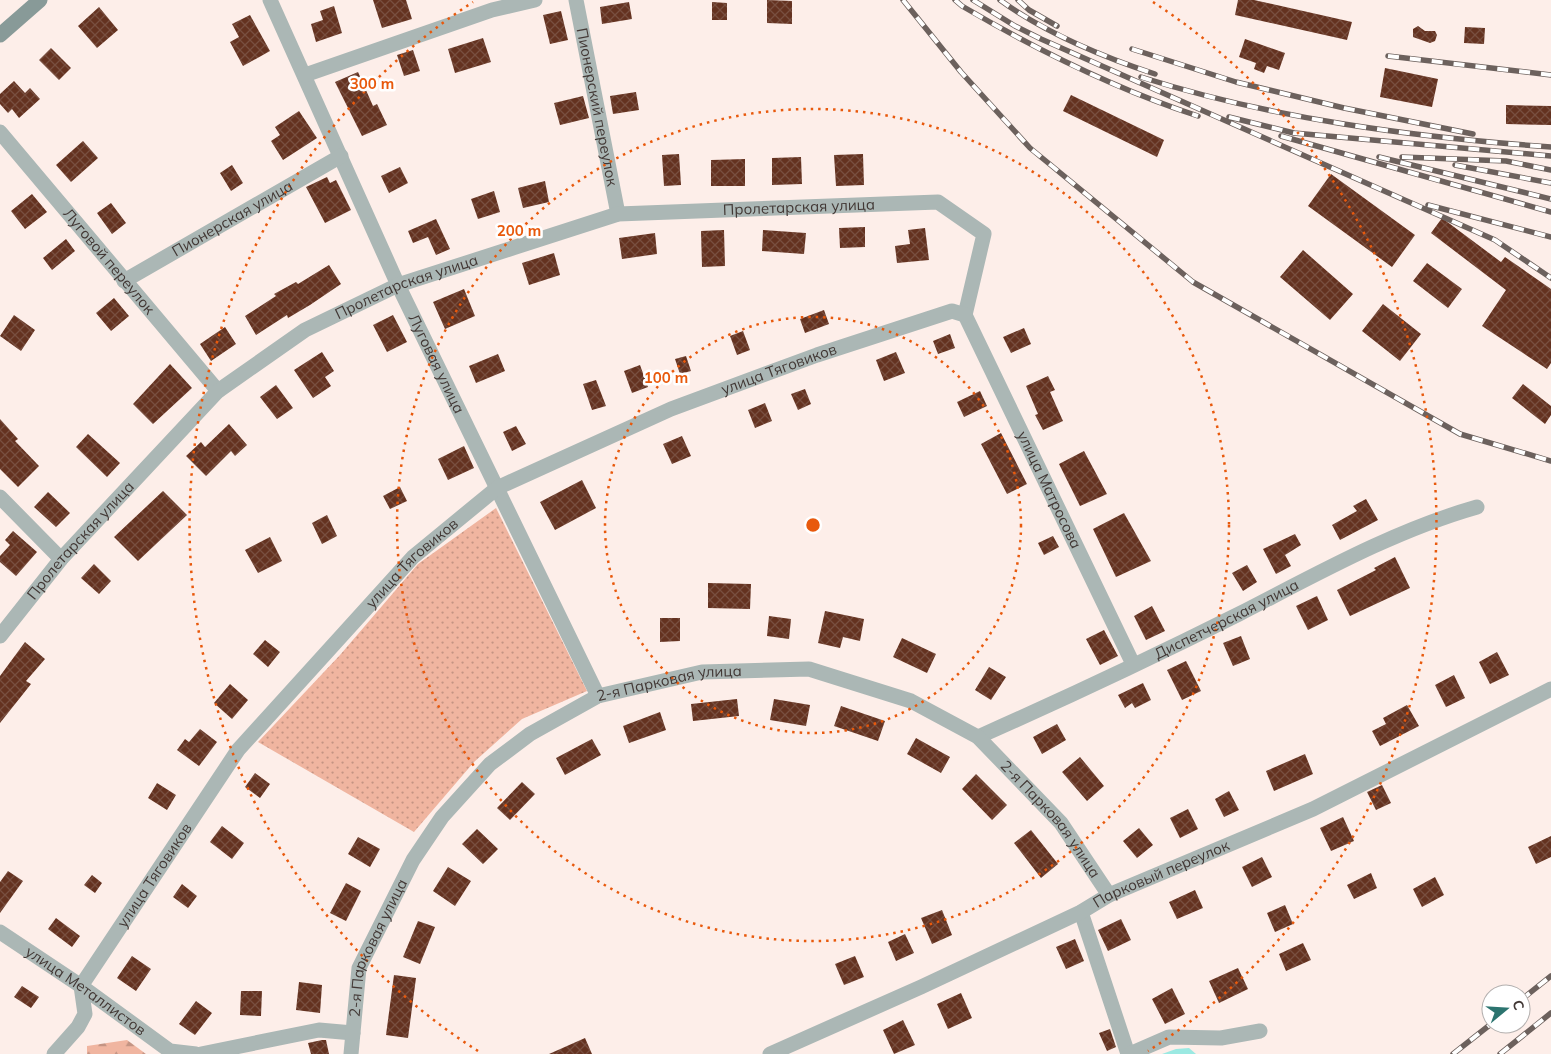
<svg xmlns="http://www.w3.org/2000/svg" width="1551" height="1054" font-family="Mulish,sans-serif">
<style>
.forest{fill:url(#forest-firs)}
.park{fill:url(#park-dots)}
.water{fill:#9be9e2}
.building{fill:url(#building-cross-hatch)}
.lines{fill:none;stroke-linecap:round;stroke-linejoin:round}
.minor{stroke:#abb7b5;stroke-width:15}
.secondary{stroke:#889a98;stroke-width:15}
.rail-casing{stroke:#6c615d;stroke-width:5.5}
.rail{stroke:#fff;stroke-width:4;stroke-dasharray:11;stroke-linecap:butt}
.ring{fill:none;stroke:#e8590c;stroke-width:2.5;stroke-dasharray:2.5 5}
.labels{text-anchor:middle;stroke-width:5;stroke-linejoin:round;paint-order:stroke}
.street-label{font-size:15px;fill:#423835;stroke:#fff}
.centre{fill:#e8590c;stroke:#fff;stroke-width:2.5}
.ring-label{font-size:15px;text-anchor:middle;font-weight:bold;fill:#e8590c;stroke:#fff;stroke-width:5;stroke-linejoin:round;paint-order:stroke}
</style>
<defs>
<pattern id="forest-firs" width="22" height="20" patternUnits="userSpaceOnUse" patternTransform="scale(1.25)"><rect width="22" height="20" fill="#f0b5a0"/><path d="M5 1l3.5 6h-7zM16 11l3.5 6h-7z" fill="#c49483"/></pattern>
<pattern id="park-dots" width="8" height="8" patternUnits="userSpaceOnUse" patternTransform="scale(1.25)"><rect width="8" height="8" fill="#f0b5a0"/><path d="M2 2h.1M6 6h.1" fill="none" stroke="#c49483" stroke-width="1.8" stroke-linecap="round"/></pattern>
<pattern id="building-cross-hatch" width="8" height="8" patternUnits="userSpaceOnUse" patternTransform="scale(1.25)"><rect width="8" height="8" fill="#643220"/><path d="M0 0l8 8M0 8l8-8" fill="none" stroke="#784f40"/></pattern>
</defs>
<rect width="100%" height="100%" fill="#fdeee9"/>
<path class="forest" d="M127,1040L146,1054H87V1046Z"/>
<path class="park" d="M496,508L587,691L522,719L474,762L414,832L258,742L340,655L418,564Z"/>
<path class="water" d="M1189,1048L1196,1054H1162L1176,1049Z"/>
<path class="building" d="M373,0H406L412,19L382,28Z
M767,0L792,1V24L767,23Z
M1238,0H1254L1352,22L1347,40L1235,15Z
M629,2L632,19L602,24L600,7Z
M712,2L727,3V20H712Z
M334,6L342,33L316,42L311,24L323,20L320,11Z
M99,7L118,30L97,48L78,26Z
M561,11L568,40L550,44L543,15Z
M250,15L270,51L243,66L230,42L239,37L232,24Z
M1418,26L1425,31H1435L1437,35L1435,41L1430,43L1413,37V29Z
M1465,27L1485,28L1484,44L1464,43Z
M483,38L491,62L455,73L448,49Z
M1245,39L1285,53L1279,70L1267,66L1264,73L1254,69L1256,63L1239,57Z
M51,48L71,68L59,80L39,60Z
M413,50L420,71L404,76L397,55Z
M1385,68L1438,79L1432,107L1380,97Z
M358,72L373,106L377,104L387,125L362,136L335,82Z
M14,81L25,93L30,88L40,99L19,118L12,109L8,113L0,104V94Z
M636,92L639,110L613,114L610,96Z
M1071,95L1164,140L1157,157L1063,111Z
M583,96L589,118L560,125L554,103Z
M1506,105L1551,106V125L1506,124Z
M299,111L317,138L283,160L271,141L280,135L275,127Z
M83,141L98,158L71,182L56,165Z
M679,154L681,185L664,186L662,155Z
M863,154L864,185L836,186L834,155Z
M801,157L802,184L772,185V158Z
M745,159V186H711V160Z
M232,165L243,183L231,191L220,173Z
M400,167L408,183L389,193L381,176Z
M1331,174L1415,235L1392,267L1308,206Z
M327,177L330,183L336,180L351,210L325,223L306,187Z
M545,181L549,202L523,208L518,188Z
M494,191L500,212L478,219L471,199Z
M32,194L47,212L25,229L11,211Z
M111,203L126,223L112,234L97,213Z
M1442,218L1501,262L1505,257L1551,289V363L1547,369L1482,326L1506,290L1431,233Z
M436,219L450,249L436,255L428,237L413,243L408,231Z
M865,227V247L840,248L839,228Z
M925,228L929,260L897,263L895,246L910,244L908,230Z
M724,230L725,266L702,267L701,231Z
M763,230L806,233L804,254L762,251Z
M655,233L657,254L622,259L619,238Z
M66,239L75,251L52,270L43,258Z
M1303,250L1353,294L1330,320L1280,277Z
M554,253L560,275L529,285L522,263Z
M1427,263L1462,289L1448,308L1413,281Z
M329,265L341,284L310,305L288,318L287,315L256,335L245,316L276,296L274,294L296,282L298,284Z
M464,289L475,316L445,329L433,302Z
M114,298L129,316L111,331L96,313Z
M1383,304L1421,334L1400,361L1362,331Z
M824,310L829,324L805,333L800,319Z
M14,315L35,330L21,351L0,336Z
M393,315L407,342L387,352L373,325Z
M225,327L236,344L211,361L200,344Z
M1024,328L1031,344L1011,353L1003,337Z
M743,331L750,350L737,355L730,336Z
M950,334L955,348L938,354L933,341Z
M322,352L334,371L325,377L331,386L313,398L294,370Z
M896,352L905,373L884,381L876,360Z
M498,354L505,371L476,383L469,366Z
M686,356L691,371L680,374L675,359Z
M170,364L192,388L153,424L133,404Z
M640,365L648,387L632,393L624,371Z
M1048,376L1055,390L1050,392L1063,421L1043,430L1035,415L1038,414L1026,386Z
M596,380L606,406L592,410L583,384Z
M1523,384L1551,406V415L1545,424L1512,398Z
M276,385L293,408L277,419L260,397Z
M805,389L811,404L798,410L791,394Z
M980,391L987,406L964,417L957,402Z
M765,403L772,421L755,428L748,410Z
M0,419L18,439L15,441L39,466L18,487L0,469Z
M229,424L247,445L235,456L231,451L206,476L186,456L201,442L205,447Z
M516,426L526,444L512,451L503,432Z
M1001,433L1027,484L1007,494L981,444Z
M88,434L120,463L107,477L76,447Z
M682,436L691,456L672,464L663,444Z
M464,446L474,468L448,480L438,459Z
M1084,451L1107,494L1080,506L1059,464Z
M582,480L596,508L555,530L540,502Z
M400,487L407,501L390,509L383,496Z
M163,491L187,515L138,561L114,537Z
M48,492L70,513L56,527L34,507Z
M1366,499L1378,520L1340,540L1332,525L1357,511L1353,506Z
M1124,513L1151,561L1116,577L1093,529Z
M327,515L337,536L322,544L312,523Z
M13,531L37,552L16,576L0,562V556L10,545L5,540Z
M1295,534L1301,545L1285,555L1291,566L1276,574L1263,549Z
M1053,536L1059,547L1044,555L1038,543Z
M270,537L282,561L258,573L245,550Z
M1395,557L1410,588L1350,616L1337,590L1376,570L1374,568Z
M94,564L111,581L99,594L81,578Z
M1247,565L1257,582L1243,591L1232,573Z
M708,583L751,584L750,609L708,608Z
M1317,596L1328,620L1308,630L1296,606Z
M1152,606L1165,631L1146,640L1134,616Z
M825,611L864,619L860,641L843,637L840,648L818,643Z
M769,616L791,619L789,639L767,636Z
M660,618H680V641L660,642Z
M1104,630L1118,656L1100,665L1086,639Z
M1241,636L1250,659L1233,666L1223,643Z
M902,638L936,654L927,673L893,657Z
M265,640L280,652L268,667L253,654Z
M25,642L45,659L26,681L31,684L0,723V676Z
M1497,652L1509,675L1490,684L1479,662Z
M1186,661L1201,691L1182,700L1167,670Z
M989,667L1006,677L991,700L975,690Z
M1454,675L1465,698L1446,707L1435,685Z
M1143,683L1151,700L1135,708L1132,703L1125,708L1118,695Z
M230,684L248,700L232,719L214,703Z
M737,699L739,716L693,721L691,704Z
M774,699L810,705L806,726L770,720Z
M1407,705L1419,726L1380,746L1372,731L1386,724L1383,718Z
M841,706L885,721L878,741L834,726Z
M660,712L666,730L629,743L623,726Z
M1057,724L1066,740L1042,754L1033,737Z
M200,729L217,742L199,766L177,750L185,739L189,742Z
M916,738L950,757L941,773L907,754Z
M592,739L601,755L565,775L556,758Z
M1305,754L1313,774L1274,791L1266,771Z
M1080,757L1104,786L1087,801L1062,772Z
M255,773L270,784L260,798L245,787Z
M976,774L1007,805L992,820L962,789Z
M522,782L535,794L510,820L497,808Z
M157,783L176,795L167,810L148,798Z
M1382,785L1391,803L1376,810L1367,792Z
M1229,791L1239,810L1224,817L1215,799Z
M1188,809L1198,829L1180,838L1170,818Z
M1343,817L1354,841L1331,851L1320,828Z
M222,826L244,843L232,859L210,842Z
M1139,828L1153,845L1137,858L1123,841Z
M477,829L498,849L483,864L462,844Z
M1031,830L1058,864L1041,878L1014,843Z
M1551,836V857L1536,864L1528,847Z
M358,837L380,849L370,867L348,854Z
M1262,857L1272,877L1252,887L1242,867Z
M448,867L471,881L455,906L433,891Z
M8,871L23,881L0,913V882Z
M1371,873L1377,888L1354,899L1347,885Z
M92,875L102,883L95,893L84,885Z
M1435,877L1444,895L1422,907L1413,889Z
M346,883L361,891L346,921L330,913Z
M182,884L197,896L188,908L173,897Z
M1195,890L1203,908L1177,919L1169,902Z
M1285,905L1293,924L1275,932L1267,913Z
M942,910L952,935L932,944L921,918Z
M56,918L80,936L72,947L48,929Z
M1121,919L1131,940L1108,951L1098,930Z
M418,921L435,927L420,964L403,957Z
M905,934L914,953L896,961L888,942Z
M1075,939L1084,961L1066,969L1056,947Z
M1303,943L1311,960L1286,971L1279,954Z
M132,956L151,969L136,991L117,978Z
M855,956L864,977L844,985L835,964Z
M1238,968L1248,989L1219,1003L1209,981Z
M394,975L416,978L408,1038L386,1035Z
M299,982L322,985L320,1013L296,1010Z
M22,986L39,997L31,1008L14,997Z
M1172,988L1185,1014L1165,1024L1152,999Z
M241,991H262L261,1016L240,1015Z
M961,993L972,1018L948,1029L937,1004Z
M196,1001L212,1013L195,1035L179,1024Z
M903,1020L915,1045L894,1054L883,1030Z
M1110,1029L1116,1047L1107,1051L1099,1033Z
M585,1038L592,1054H549Z
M322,1040H326L329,1054H311L308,1043Z"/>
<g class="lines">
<g class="minor">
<path id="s1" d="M270,0L398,285L598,696"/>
<path id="s2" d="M576,0L618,214"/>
<path d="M305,75L492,10L535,0"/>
<path id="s3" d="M0,132L218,391"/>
<path id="s4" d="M124,281L341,156"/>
<path id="s5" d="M965,315L1133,664"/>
<path d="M0,497L61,559"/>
<path id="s6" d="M0,636L61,559L218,391L305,330L398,285L618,214L938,202L984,234L965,315"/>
<path id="s7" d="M978,737C1066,698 1153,657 1239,614C1317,574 1393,531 1477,507"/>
<path d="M1081,912L1128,1054"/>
<path id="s8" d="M0,932L81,986L170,1051L196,1054"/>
<path id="s9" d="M54,1054L78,1027L85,1014L81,986L238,750L413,557L497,488L671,409L817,355L952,311L965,315"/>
<path d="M201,1054L319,1030L353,1033"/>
<path id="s10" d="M351,1054L359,968L413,860L442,817L490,764L530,734L598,696L702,672L809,669L911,701L978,737L1061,823L1109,895"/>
<path id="s11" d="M770,1054L921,987L1081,912L1109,895L1313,809L1551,689"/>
<path d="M1130,1054L1169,1037L1221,1038L1260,1031"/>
</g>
<path class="secondary" d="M0,35L40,0"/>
<g class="rail-casing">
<path id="rail" d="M903,0L961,72L1030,148L1193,282L1460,434L1551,461
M955,0L962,6C1037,50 1115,89 1198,116
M973,0L1015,26L1041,39L1495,240L1551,278
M1000,0C1044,32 1103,57 1155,74
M1018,0L1029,10L1057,26
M1132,49L1236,82L1344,108L1473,134
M1388,56L1551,75
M1141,77C1273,119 1413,137 1551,147
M1229,117L1294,133L1551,156
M1281,136L1551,212
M1379,157L1551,199
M1402,157L1506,161L1551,170
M1455,165L1551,183
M1428,205L1551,237
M1521,1000L1551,976
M1453,1054L1491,1024
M1500,1054L1551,1013"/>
</g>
<use href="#rail" class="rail"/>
</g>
<g class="ring">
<circle cx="813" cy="525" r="208"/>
<circle cx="813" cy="525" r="416"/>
<path d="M478 1051A624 624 0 0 1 473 2M1153 2A624 624 0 0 1 1148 1051"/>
</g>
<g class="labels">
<g class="street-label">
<text dy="5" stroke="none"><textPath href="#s2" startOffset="109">Пионерский переулок</textPath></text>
<text dy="5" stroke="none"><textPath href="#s6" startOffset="950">Пролетарская улица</textPath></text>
<text dy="5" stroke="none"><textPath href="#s4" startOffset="125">Пионерская улица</textPath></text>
<text dy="5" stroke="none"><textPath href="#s3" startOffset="169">Луговой переулок</textPath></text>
<text dy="5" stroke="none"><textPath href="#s6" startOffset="545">Пролетарская улица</textPath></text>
<text dy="5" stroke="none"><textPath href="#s1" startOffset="400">Луговая улица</textPath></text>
<text dy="5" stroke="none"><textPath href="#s9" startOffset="1038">улица Тяговиков</textPath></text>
<text dy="5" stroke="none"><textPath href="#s5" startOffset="194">улица Матросова</textPath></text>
<text dy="5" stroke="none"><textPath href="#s6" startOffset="125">Пролетарская улица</textPath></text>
<text dy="5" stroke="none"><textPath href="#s9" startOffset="618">улица Тяговиков</textPath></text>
<text dy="5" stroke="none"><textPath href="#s7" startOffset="275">Диспетчерская улица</textPath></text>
<text dy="5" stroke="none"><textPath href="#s10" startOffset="531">2-я Парковая улица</textPath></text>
<text dy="5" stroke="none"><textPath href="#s10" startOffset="965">2-я Парковая улица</textPath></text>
<text dy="5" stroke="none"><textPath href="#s9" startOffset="212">улица Тяговиков</textPath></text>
<text dy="5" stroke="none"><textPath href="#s11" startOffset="431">Парковый переулок</textPath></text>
<text dy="5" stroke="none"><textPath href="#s10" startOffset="111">2-я Парковая улица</textPath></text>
<text dy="5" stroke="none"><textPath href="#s8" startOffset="104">улица Металлистов</textPath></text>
</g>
</g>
<circle cx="813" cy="525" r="8" class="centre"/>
<g class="ring-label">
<text x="372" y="89">300 m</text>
<text x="519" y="236">200 m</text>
<text x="666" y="383">100 m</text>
</g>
<g transform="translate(1506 1009) rotate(72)"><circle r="24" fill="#ffffff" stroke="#b3afae"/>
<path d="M0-4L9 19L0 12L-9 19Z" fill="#2c746f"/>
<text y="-8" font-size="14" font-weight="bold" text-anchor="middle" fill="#423835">С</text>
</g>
</svg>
